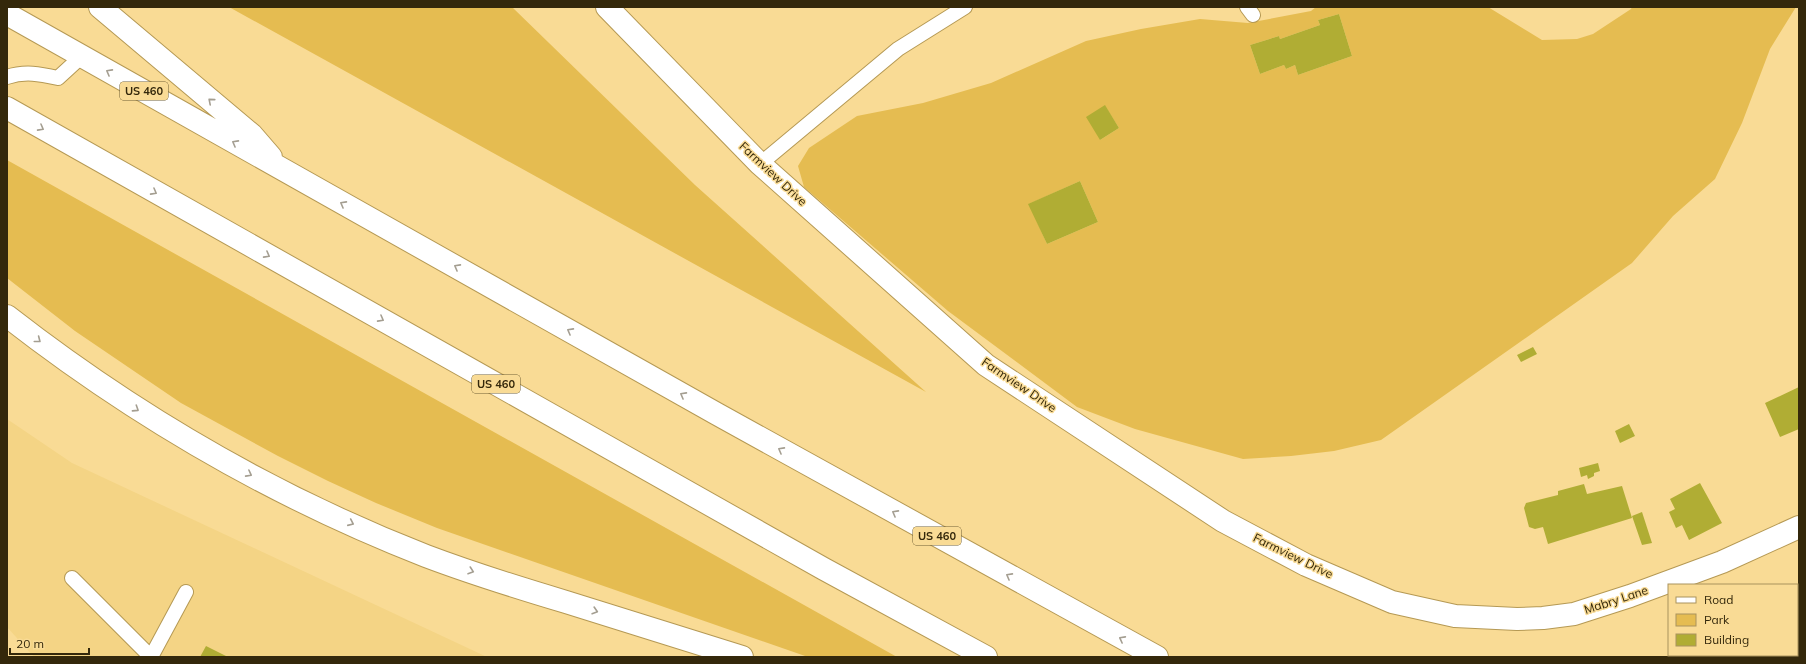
<svg xmlns="http://www.w3.org/2000/svg" width="1806" height="664" font-family="Mulish,sans-serif">
<style>
.built{fill:#f4d485}
.green{fill:#e5bc51;fill-rule:evenodd}
.building{fill:#b0ad34}
.lines{fill:none;stroke-linecap:round;stroke-linejoin:round}
.service-casing{stroke:#b59954;stroke-width:16}
.minor-casing{stroke:#b59954;stroke-width:24}
.motorway-casing{stroke:#b59954;stroke-width:24}
.service{stroke:#fff;stroke-width:14}
.minor{stroke:#fff;stroke-width:22}
.motorway{stroke:#fff;stroke-width:22}
.oneway{stroke:#a49e91}
.labels{text-anchor:middle;stroke-width:3;stroke-linejoin:round;paint-order:stroke}
.shield{fill:#f9db95;stroke:#6f5e34;stroke-width:1}
.shield-label{font-size:11px;font-weight:bold;fill:#34280b}
.street-label{font-size:12px;fill:#34280b;stroke:#f9db95}
</style>
<rect width="100%" height="100%" fill="#f9db95"/>
<path class="built" d="M7,419L72,463L487,657H34L7,627Z"/>
<path class="green" d="M229,7H512L695,185L926,392Z
M1316,7H1488L1542,40L1577,39L1593,34L1631,9L1632,7H1796L1770,49L1742,123L1715,179L1673,216L1632,263L1381,440L1334,451L1291,456L1243,459L1135,429L1077,407L948,311L804,187L798,166L809,148L857,116L923,103L991,83L1086,41L1141,29L1200,19L1248,23L1311,11ZM1339,14L1352,56L1298,75L1295,65L1286,69L1284,65L1260,74L1250,45L1279,36L1280,39L1320,25L1318,20ZM1105,106L1119,128L1100,140ZM1080,181L1098,222L1047,244L1029,204Z
M7,160L897,657H808L437,528L376,503L328,481L278,456L181,403L75,331L7,278Z"/>
<path class="building" d="M1339,14L1352,56L1298,75L1295,65L1286,69L1284,65L1260,74L1250,45L1279,36L1280,39L1320,25L1318,20Z
M1105,105L1119,128L1100,140L1086,117Z
M1080,181L1098,222L1047,244L1028,204Z
M1533,347L1537,354L1521,362L1517,355Z
M1799,387V429L1780,437L1765,403Z
M1629,424L1635,436L1620,443L1615,431Z
M1598,463L1600,471L1594,473V476L1588,479L1587,475L1581,477L1579,468Z
M1700,483L1722,523L1689,540L1682,525L1676,528L1669,512L1675,509L1670,499Z
M1584,484L1587,494L1622,486L1632,518L1548,544L1543,527L1535,529L1529,527L1524,508L1526,503L1558,495V491Z
M1642,512L1652,543L1642,545L1632,516Z
M206,646L228,657H200Z"/>
<g class="lines">
<g class="service-casing">
<path id="service" d="M1247,7L1253,15
M7,77C25,71 40,74 58,78L82,56
M760,164L898,49L965,7
M72,578L151,657
M151,657L186,592"/>
</g>
<g class="minor-casing">
<path id="minor" d="M607,7L760,164L986,365L1223,521L1306,565L1392,602L1455,616L1517,619L1543,618L1574,614L1630,596L1722,562L1799,527"/>
</g>
<g class="motorway-casing">
<path id="motorway" d="M100,7L252,135L271,157
M7,14L717,414L1157,657
M7,108L824,569L986,657
M7,316C134,415 275,497 426,556C471,573 519,588 566,602C625,620 683,639 742,657"/>
</g>
<use href="#service" class="service"/>
<use href="#minor" class="minor"/>
<use href="#motorway" class="motorway"/>
</g>
<defs><path id="oneway-chevron" d="M-2-3.5L2.5 0L-2 3.5" fill="none" stroke-width="1.6" stroke-linecap="round" stroke-linejoin="round"/></defs>
<g class="oneway">
<use href="#oneway-chevron" transform="translate(109 72) rotate(-151)"/>
<use href="#oneway-chevron" transform="translate(211 101) rotate(-139)"/>
<use href="#oneway-chevron" transform="translate(41 128) rotate(29)"/>
<use href="#oneway-chevron" transform="translate(235 143) rotate(-151)"/>
<use href="#oneway-chevron" transform="translate(154 192) rotate(29)"/>
<use href="#oneway-chevron" transform="translate(343 204) rotate(-151)"/>
<use href="#oneway-chevron" transform="translate(267 255) rotate(29)"/>
<use href="#oneway-chevron" transform="translate(457 267) rotate(-151)"/>
<use href="#oneway-chevron" transform="translate(381 319) rotate(29)"/>
<use href="#oneway-chevron" transform="translate(570 331) rotate(-151)"/>
<use href="#oneway-chevron" transform="translate(38 340) rotate(38)"/>
<use href="#oneway-chevron" transform="translate(683 395) rotate(-151)"/>
<use href="#oneway-chevron" transform="translate(136 409) rotate(33)"/>
<use href="#oneway-chevron" transform="translate(781 450) rotate(-151)"/>
<use href="#oneway-chevron" transform="translate(249 474) rotate(28)"/>
<use href="#oneway-chevron" transform="translate(895 513) rotate(-151)"/>
<use href="#oneway-chevron" transform="translate(351 523) rotate(24)"/>
<use href="#oneway-chevron" transform="translate(471 571) rotate(19)"/>
<use href="#oneway-chevron" transform="translate(1009 576) rotate(-151)"/>
<use href="#oneway-chevron" transform="translate(595 611) rotate(17)"/>
<use href="#oneway-chevron" transform="translate(1122 639) rotate(-152)"/>
</g>
<g class="labels">
<g class="shield">
<rect x="120" y="82" width="48" height="18" rx="3"/>
<rect x="472" y="375" width="48" height="18" rx="3"/>
<rect x="913" y="527" width="48" height="18" rx="3"/>
</g>
<g class="shield-label">
<text x="144" y="95">US 460</text>
<text x="496" y="388">US 460</text>
<text x="937" y="540">US 460</text>
</g>
<g class="street-label">
<text transform="translate(773 174) rotate(43)" y="4">Farmview Drive</text>
<text transform="translate(1019 385) rotate(34)" y="4">Farmview Drive</text>
<text transform="translate(1293 556) rotate(26)" y="4">Farmview Drive</text>
<text transform="translate(1616 600) rotate(-18)" y="4">Mabry Lane</text>
</g>
</g>
<rect width="1806" height="664" fill="none" stroke="#34280b" stroke-width="16"/>
<rect x="1668" y="584" width="130" height="72" fill="#f9db95" stroke="#aa935e"/>
<rect x="1676" y="597" width="20" height="6" fill="#ffffff" stroke="#aa935e"/>
<text x="1704" y="604" font-size="12" fill="#34280b">Road</text>
<rect x="1676" y="614" width="20" height="12" fill="#e5bc51" stroke="#aa935e"/>
<text x="1704" y="624" font-size="12" fill="#34280b">Park</text>
<rect x="1676" y="634" width="20" height="12" fill="#b0ad34" stroke="#aa935e"/>
<text x="1704" y="644" font-size="12" fill="#34280b">Building</text>
<path d="M10 648v6h79v-6" fill="none" stroke="#34280b" stroke-width="2"/>
<text x="16" y="648" font-size="12" fill="#34280b" stroke="#f9db95" stroke-width="3" paint-order="stroke">20 m</text>
</svg>
